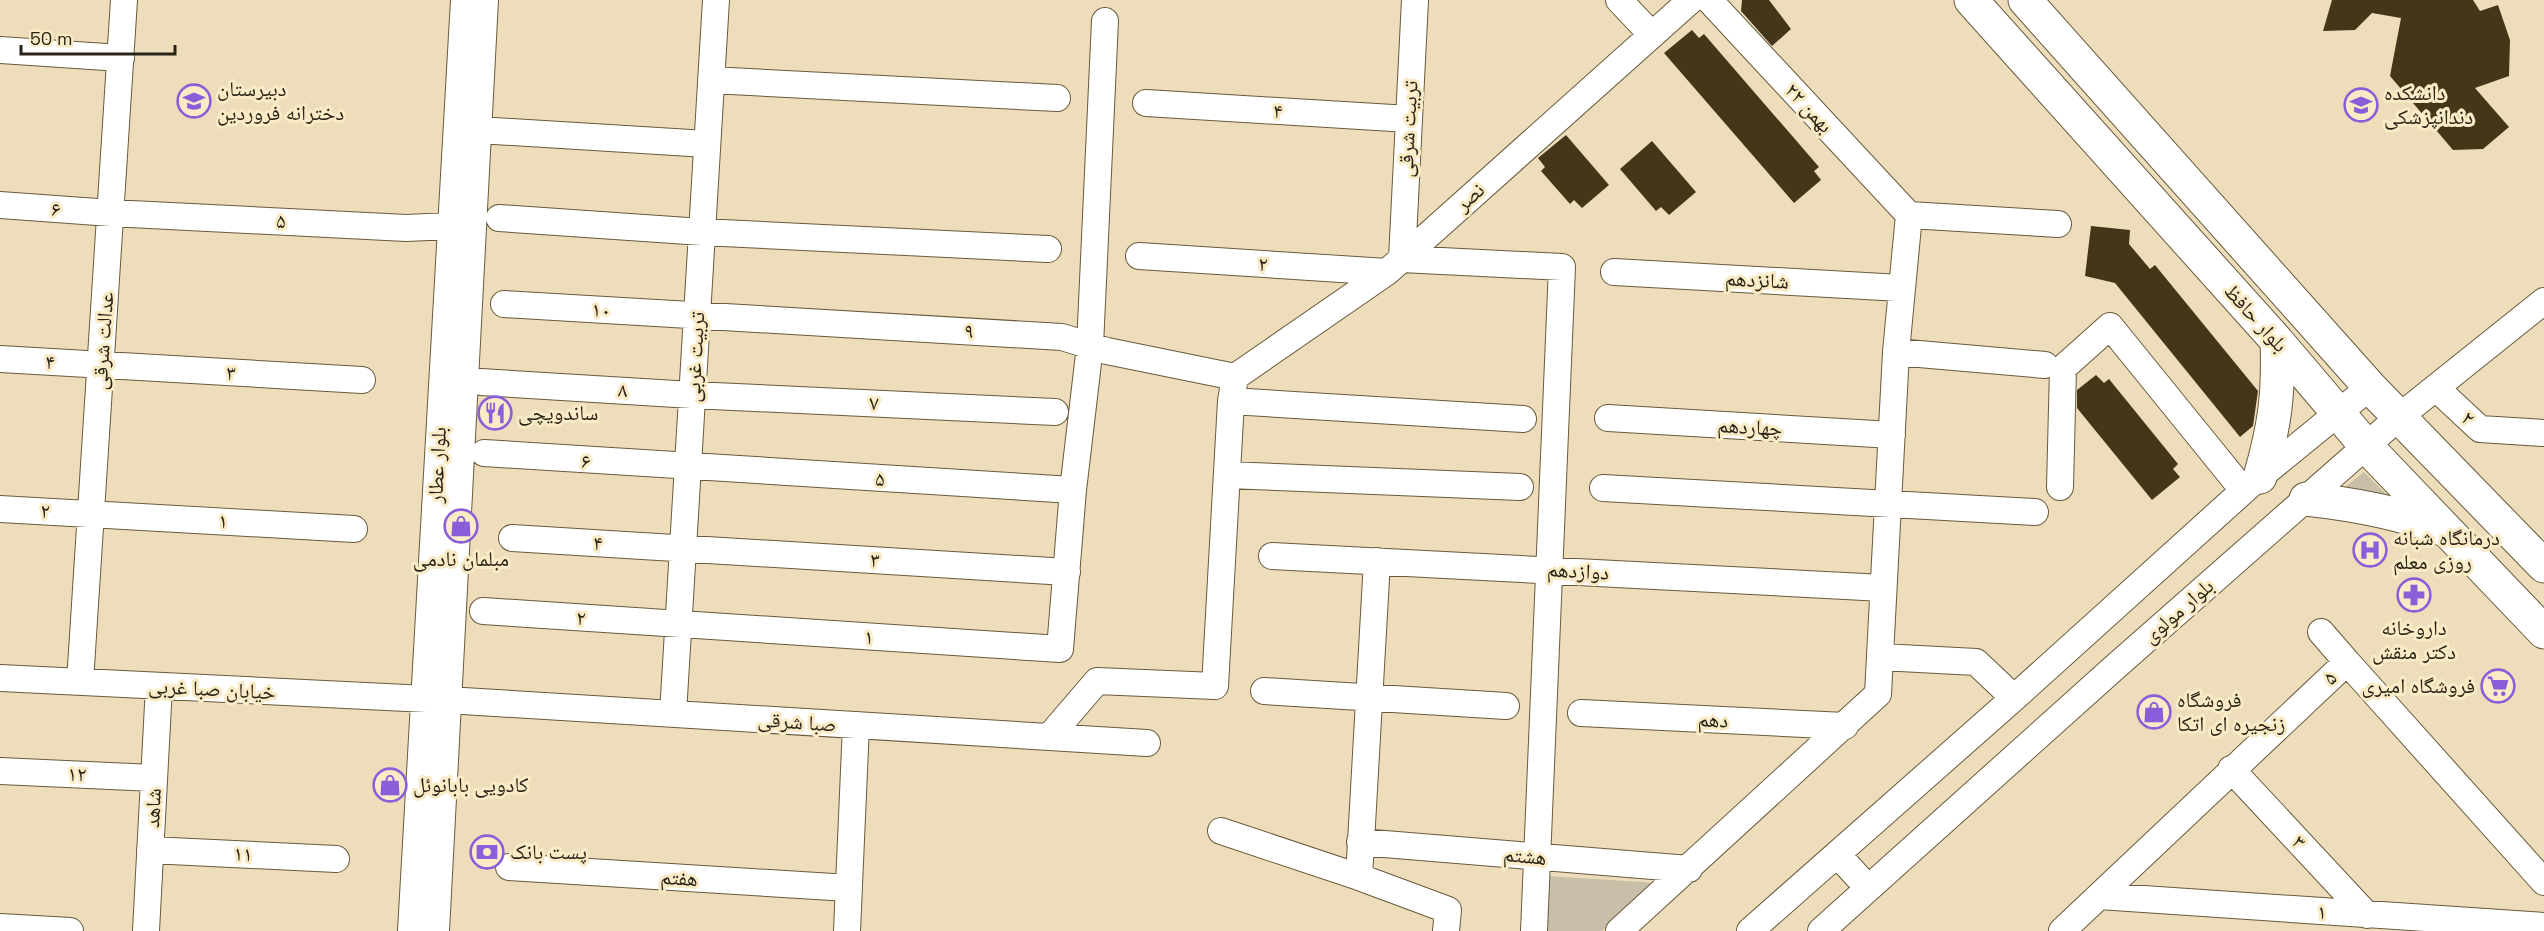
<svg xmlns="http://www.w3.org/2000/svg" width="2544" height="931" font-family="'Space Grotesk','Noto Naskh Arabic',sans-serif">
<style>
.green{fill:#c9bfa9}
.building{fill:#443719}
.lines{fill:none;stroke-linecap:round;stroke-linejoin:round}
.minor-casing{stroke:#685a3b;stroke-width:28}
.major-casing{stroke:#685a3b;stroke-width:35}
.minor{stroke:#fff;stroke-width:26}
.major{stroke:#fff;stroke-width:33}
.labels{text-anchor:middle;stroke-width:6;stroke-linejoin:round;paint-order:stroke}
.poi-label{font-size:21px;fill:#292316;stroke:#faebc7;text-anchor:start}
.street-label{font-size:21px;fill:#292316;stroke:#faebc7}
</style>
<rect width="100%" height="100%" fill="#edddba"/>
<path class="green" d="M2364,472L2395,503L2339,492Z
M1548,876L1657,883L1602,931H1544Z"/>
<path class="building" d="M1742,0H1769L1791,29L1772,46L1741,11Z
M2332,0H2473L2480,11L2498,5L2510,40L2509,76L2475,88L2509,127L2483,149L2453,150L2390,76L2401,18L2372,13L2355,30L2323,31Z
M1692,30L1699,38L1704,34L1819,167L1814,171L1821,180L1794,203L1664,53Z
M1566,135L1609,185L1582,208L1574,200L1570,204L1541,171L1545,167L1538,158Z
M1652,141L1696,192L1669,215L1661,207L1656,211L1620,169Z
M2091,226L2130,230L2129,244L2150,269L2155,265L2258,391L2253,426L2240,437L2115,283L2085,276Z
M2096,375L2104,383L2109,379L2178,464L2173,469L2180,477L2152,500L2077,408V390Z"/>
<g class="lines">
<g class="minor-casing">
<path id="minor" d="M1415,0L1402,259L1562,267L1534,931
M1619,0L1652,35
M1709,0L1909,215
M0,50L121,58
M711,80L1057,98
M1146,103L1409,119
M478,130L707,144
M0,205L111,213L406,228L450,226
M1909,215L2058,224
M499,218L702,232L1048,249
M1139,256L1387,272
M1614,272L1901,288
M504,304L1062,337L1107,351L1235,377
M1896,352L2045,365
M0,359L362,380
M1235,377L1387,272L1691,0
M481,382L692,395L1055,412
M2436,388L2480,429L2544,433
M1231,401L1523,419
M1608,418L1892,435
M484,453L1073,490
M1227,475L1520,487
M2060,487L2063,368L2110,326L2243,490
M1603,488L2035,512
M0,509L354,529
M512,538L1067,572
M1272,556L1883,588
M483,611L1060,649L1073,490L1090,346L1105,21
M2321,632L2347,662
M1881,657L1976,662L2014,698
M0,678L447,700L1147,743
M80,682L124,0
M1264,691L1506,706
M1581,713L1845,726
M673,714L716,0
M1049,737L1097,681L1215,686L1231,401L1235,377
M2231,769L2367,915
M0,771L154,778
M1221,831L1359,877L1448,910L1446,931
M1360,842L1689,869
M150,850L336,859
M1837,854L1868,888
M509,867L849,888
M1359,877L1377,561
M2099,896L2544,926
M0,927L70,931
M146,931L159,686
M411,931L464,0
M436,931L485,0
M847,931L856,725
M1619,931L1878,694L1896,352L1909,215
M1750,931L2014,698L2251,484L2370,387
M1821,931L2115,667L2399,417L2544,301
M2062,931L2347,662L2544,882"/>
</g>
<g class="major-casing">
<path id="major" d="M1971,0L2277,341L2367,447L2544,632
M2025,0L2370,387L2544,566
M2260,477C2275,425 2279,394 2277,341
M2306,499C2352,504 2398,512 2442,529"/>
</g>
<use href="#minor" class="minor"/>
<use href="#major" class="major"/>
</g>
<defs>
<g id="school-ring" transform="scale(1.725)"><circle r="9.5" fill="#faebc7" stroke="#895ed8" stroke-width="1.5"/><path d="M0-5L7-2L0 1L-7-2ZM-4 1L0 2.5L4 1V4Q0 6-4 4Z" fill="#895ed8"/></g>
<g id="university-ring" transform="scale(1.725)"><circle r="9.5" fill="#faebc7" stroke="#895ed8" stroke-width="1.5"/><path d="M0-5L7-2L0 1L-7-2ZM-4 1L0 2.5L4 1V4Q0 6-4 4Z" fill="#895ed8"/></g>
<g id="restaurant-ring" transform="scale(1.725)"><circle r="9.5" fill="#faebc7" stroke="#895ed8" stroke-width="1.5"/><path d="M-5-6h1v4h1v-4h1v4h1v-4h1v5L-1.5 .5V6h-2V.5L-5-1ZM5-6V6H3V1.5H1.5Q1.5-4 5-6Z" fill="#895ed8"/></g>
<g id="shop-ring" transform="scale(1.725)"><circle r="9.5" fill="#faebc7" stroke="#895ed8" stroke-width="1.5"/><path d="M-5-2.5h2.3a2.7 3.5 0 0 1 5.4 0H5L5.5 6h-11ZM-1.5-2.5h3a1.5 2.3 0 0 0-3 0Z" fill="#895ed8"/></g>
<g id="hospital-ring" transform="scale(1.725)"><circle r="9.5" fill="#faebc7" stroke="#895ed8" stroke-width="1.5"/><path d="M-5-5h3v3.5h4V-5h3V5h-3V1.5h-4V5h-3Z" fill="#895ed8"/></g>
<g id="pharmacy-ring" transform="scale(1.725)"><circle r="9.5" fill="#faebc7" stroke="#895ed8" stroke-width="1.5"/><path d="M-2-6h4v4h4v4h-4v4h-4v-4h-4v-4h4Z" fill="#895ed8"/></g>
<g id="supermarket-ring" transform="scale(1.725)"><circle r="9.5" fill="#faebc7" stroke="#895ed8" stroke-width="1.5"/><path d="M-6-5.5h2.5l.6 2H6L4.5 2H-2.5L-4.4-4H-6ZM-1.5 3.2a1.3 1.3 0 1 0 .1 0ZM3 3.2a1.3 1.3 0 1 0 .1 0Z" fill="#895ed8"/></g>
<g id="bank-ring" transform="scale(1.725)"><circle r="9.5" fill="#faebc7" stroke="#895ed8" stroke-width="1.5"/><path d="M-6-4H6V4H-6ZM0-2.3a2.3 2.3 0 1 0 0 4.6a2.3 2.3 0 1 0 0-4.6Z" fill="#895ed8"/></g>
</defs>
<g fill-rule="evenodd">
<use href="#school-ring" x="194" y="101"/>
<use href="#university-ring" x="2361" y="105"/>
<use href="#restaurant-ring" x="495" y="413"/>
<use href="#shop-ring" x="461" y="526"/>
<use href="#hospital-ring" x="2370" y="550"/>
<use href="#pharmacy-ring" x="2414" y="595"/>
<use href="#supermarket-ring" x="2498" y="686"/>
<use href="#shop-ring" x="2154" y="712"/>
<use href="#shop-ring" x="390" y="785"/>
<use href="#bank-ring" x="487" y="852"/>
</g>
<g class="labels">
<g class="poi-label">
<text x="217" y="96">دبیرستان<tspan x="217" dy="24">دخترانه فروردین</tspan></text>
<text x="2384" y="100">دانشکده<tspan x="2384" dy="24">دندانپزشکی</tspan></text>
<text x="518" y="420">ساندویچی</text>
<text x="2393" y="545">درمانگاه شبانه<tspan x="2393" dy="24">روزی معلم</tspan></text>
<text x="461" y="566" text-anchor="middle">مبلمان نادمی</text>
<text x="2414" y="635" text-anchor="middle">داروخانه<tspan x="2414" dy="24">دکتر منقش</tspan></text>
<text x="2475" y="693" text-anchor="end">فروشگاه امیری</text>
<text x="2177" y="707">فروشگاه<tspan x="2177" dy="24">زنجیره ای اتکا</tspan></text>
<text x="413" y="792">کادویی بابانوئل</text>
<text x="510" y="859">پست بانک</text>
</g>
<g class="street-label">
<text transform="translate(1809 108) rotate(47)" y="7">۲۲ بهمن</text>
<text transform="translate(1278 111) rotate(4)" y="7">۴</text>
<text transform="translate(1408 129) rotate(-87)" y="7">تربیت شرقی</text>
<text transform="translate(1470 197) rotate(-42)" y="7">نصر</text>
<text transform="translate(56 209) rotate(4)" y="7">۶</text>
<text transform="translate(281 221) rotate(3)" y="7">۵</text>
<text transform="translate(1263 264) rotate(4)" y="7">۲</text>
<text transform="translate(1757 280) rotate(3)" y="7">شانزدهم</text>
<text transform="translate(601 310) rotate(3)" y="7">۱۰</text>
<text transform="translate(2256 318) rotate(48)" y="7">بلوار حافظ</text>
<text transform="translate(969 331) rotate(4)" y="7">۹</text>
<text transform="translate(103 341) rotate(-86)" y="7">عدالت شرقی</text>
<text transform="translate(695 357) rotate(-87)" y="7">تربیت غربی</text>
<text transform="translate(50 362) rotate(3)" y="7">۴</text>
<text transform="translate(231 373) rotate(3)" y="7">۳</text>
<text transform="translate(623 390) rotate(4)" y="7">۸</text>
<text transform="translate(874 403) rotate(3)" y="7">۷</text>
<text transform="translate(2468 418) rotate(43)" y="7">۲</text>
<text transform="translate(1750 427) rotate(3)" y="7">چهاردهم</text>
<text transform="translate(586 461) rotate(4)" y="7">۶</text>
<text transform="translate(437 465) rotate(-87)" y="7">بلوار عطار</text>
<text transform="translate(880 479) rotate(3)" y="7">۵</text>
<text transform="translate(45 511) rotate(3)" y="7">۲</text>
<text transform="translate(223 521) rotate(3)" y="7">۱</text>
<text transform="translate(598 543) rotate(4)" y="7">۴</text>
<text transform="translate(875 560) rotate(3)" y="7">۳</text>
<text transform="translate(1578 571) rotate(3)" y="7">دوازدهم</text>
<text transform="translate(2178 611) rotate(-41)" y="7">بلوار مولوی</text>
<text transform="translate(581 618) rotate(4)" y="7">۲</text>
<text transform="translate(869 637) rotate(4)" y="7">۱</text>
<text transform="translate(2330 678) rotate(-43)" y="7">۵</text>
<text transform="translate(212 689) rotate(3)" y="7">خیابان صبا غربی</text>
<text transform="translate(1713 720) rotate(3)" y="7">دهم</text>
<text transform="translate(797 722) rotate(4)" y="7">صبا شرقی</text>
<text transform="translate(77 774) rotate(2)" y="7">۱۲</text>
<text transform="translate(153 808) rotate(-87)" y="7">شاهد</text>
<text transform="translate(2299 842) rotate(47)" y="7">۳</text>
<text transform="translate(243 854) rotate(3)" y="7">۱۱</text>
<text transform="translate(1525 856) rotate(5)" y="7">هشتم</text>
<text transform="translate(679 878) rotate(3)" y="7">هفتم</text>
<text transform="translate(2322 912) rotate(4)" y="7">۱</text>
</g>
</g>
<path d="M21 45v9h154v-9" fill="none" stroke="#292316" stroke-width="3"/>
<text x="30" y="45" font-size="18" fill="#292316" stroke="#faebc7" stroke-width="4.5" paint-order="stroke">50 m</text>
</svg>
